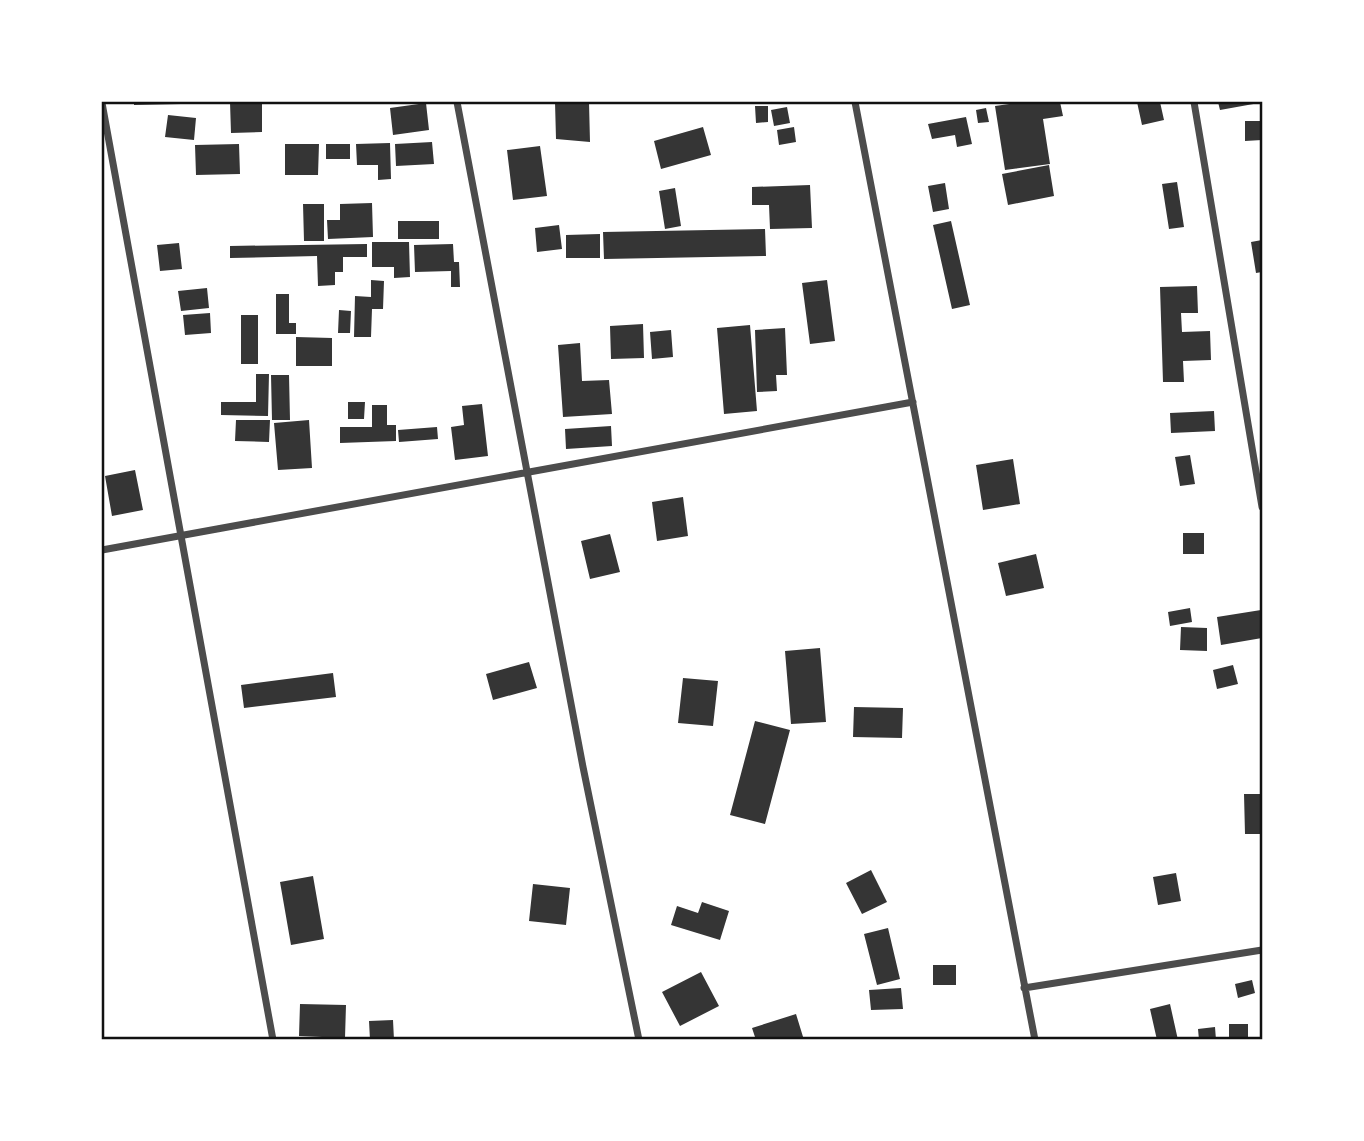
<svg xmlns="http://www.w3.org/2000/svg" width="1364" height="1141" font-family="'PT Sans Narrow',sans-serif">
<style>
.building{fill:#353535}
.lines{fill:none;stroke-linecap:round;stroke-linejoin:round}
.minor{stroke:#4c4c4c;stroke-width:7}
.neatline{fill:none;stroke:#111;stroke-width:2.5}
</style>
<rect width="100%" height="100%" fill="#fff"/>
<path class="building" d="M134,102H181V104L134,105Z
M230,102H262V132L231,133Z
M555,102H589L590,142L556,139Z
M1023,102H1060L1063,116L1043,119L1050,164L1005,170L995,106Z
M1137,102H1160L1164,120L1142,125Z
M1218,102H1259V103L1220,110Z
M426,103L429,130L393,135L390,108Z
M755,106H768V122L756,123Z
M787,107L790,123L774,126L771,110Z
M986,108L989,122L978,123L976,110Z
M168,115L196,118L194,140L165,137Z
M966,117L972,144L957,147L955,135L932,139L928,124Z
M1245,121H1262V140L1245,141Z
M703,127L711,155L661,169L654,141Z
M794,127L796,142L779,145L777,130Z
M432,142L434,164L396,166L395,144Z
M390,143L391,179L378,180V165H357L356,144Z
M239,144L240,174L196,175L195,145Z
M285,144H319L318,175H285Z
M326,144H350V159H326Z
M540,146L547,196L513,200L507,150Z
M1049,165L1054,196L1008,205L1002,174Z
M1177,182L1184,227L1169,229L1162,184Z
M945,183L949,209L933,212L928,186Z
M810,185L812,228L770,229L769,205H752V187Z
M675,188L681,226L665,229L659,191Z
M372,203L373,237L328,239L327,220H340V204Z
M303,204H324V241H304Z
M398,221H439V239H398Z
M951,221L970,305L952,309L933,225Z
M559,225L562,249L537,252L535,228Z
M765,229L766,256L604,259L603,232Z
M600,234V258H566V235Z
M1262,240V272L1256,273L1251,242Z
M372,242H409L410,277L394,278V267H372Z
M179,243L182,269L160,271L157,245Z
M367,244V257H343V272H335V285L318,286L317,256L230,258V246Z
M453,244L454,262H459L460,287H451V271L415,272L414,245Z
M371,280L384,281L383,309H372L371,337H354L355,296L371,297Z
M827,280L835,341L810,344L802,283Z
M1197,286L1198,313H1181L1182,332L1210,331L1211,360L1183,361L1184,382H1163L1160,287Z
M207,288L209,308L181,311L178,291Z
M276,294H289V323H296V334H276Z
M339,310L351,311L350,333H338Z
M210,313L211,333L185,335L183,315Z
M241,315H258V364H241Z
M643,324L644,358L611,359L610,326Z
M750,325L757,411L724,414L717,328Z
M785,328L787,375H776L777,391L757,392L755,330Z
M671,330L673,357L652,359L650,332Z
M296,337L332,338V366H296Z
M580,343L582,381L609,380L612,414L563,417L558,345Z
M256,374H269L268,416L221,415V402H256Z
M271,375H289L290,420H272Z
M348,402H365L364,419H348Z
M482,404L488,456L455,460L451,427L464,425L462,406Z
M372,405H387V425H396V441L340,443V427H372Z
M1214,411L1215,431L1171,433L1170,413Z
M236,420H270L269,442L235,441Z
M309,420L312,468L278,470L274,423Z
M611,426L612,446L566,449L565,429Z
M437,427L438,439L399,442L398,430Z
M1190,455L1195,484L1180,486L1175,457Z
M1013,459L1020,504L983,510L976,465Z
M135,470L143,510L112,516L105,476Z
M683,497L688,536L657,541L652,502Z
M1183,533H1204V554H1183Z
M610,534L620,572L590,579L581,541Z
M1036,554L1044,588L1006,596L998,563Z
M1190,608L1192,622L1170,626L1168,612Z
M1261,610L1262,638L1221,645L1217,617Z
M1181,627L1207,628V651L1180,650Z
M820,648L826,722L791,724L785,651Z
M529,662L537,688L493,700L486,674Z
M1233,665L1238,684L1217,689L1213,670Z
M333,673L336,697L244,708L241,685Z
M683,678L718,681L713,726L678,723Z
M854,707L903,708L902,738L853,737Z
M755,721L790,730L765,824L730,815Z
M1244,794H1262V834H1245Z
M871,870L887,902L862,914L846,883Z
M1176,873L1181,901L1158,905L1153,877Z
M313,876L324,939L291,945L280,882Z
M533,884L570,888L566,925L529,921Z
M702,902L729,911L720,940L671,925L677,906L698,913Z
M888,928L900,979L877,985L864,934Z
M933,965H956V985H933Z
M701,972L719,1006L680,1026L662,992Z
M1252,980L1255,993L1238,998L1235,984Z
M901,988L903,1009L871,1010L869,990Z
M300,1004L346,1005L345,1038L299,1036Z
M1170,1004L1178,1040H1157L1150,1009Z
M796,1014L804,1040H756L752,1028Z
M393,1020L394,1040H370L369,1021Z
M1229,1024H1248V1040H1229Z
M1215,1027L1216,1040H1199L1198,1029Z"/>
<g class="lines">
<path class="minor" d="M457,102L583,767L639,1040
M855,102L1035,1040
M1194,102L1262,507
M102,103L273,1040
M102,550L913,402
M1024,988L1262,950"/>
</g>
<rect width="1364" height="1141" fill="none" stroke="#ffffff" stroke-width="206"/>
<rect x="103" y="103" width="1158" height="935" class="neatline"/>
</svg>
